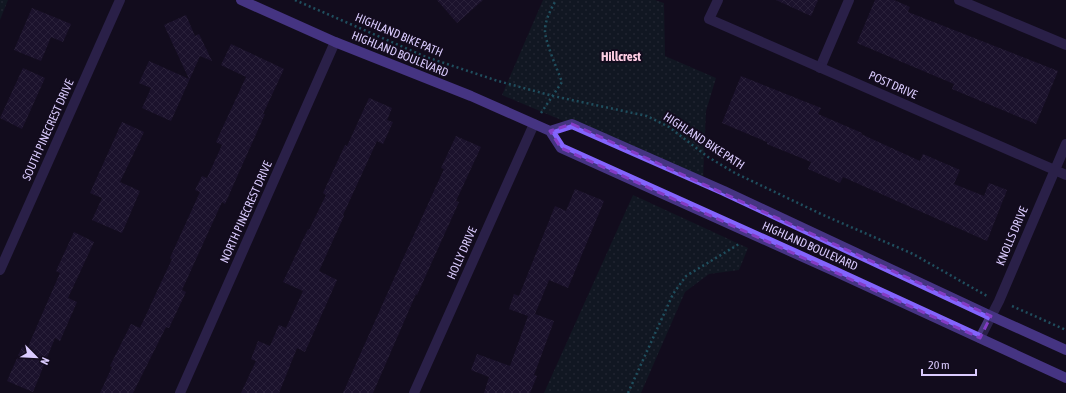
<svg xmlns="http://www.w3.org/2000/svg" width="1066" height="393" font-family="'Asap Condensed',sans-serif">
<style>
.park{fill:url(#park-dots)}
.building{fill:url(#building-cross-hatch)}
.lines{fill:none;stroke-linecap:round;stroke-linejoin:round}
.path{stroke:#309ead;stroke-width:2.5;stroke-dasharray:2 3;stroke-linecap:butt}
.service{stroke:#47387c;stroke-width:10}
.minor{stroke:#47387c;stroke-width:10}
.secondary{stroke:#8364fc;stroke-width:10}
.marked{fill:none;stroke:#843cc5;stroke-width:3;stroke-dasharray:8 5;stroke-linejoin:round}
.labels{text-anchor:middle;stroke-width:4;stroke-linejoin:round;paint-order:stroke}
.street-label{font-size:12px;fill:#dacbfe;stroke:#130c1e}
.neighbourhood-label{font-size:13px;font-weight:bold;fill:#fecde3;stroke:#130c1e}
</style>
<defs>
<pattern id="park-dots" width="8" height="8" patternUnits="userSpaceOnUse"><rect width="8" height="8" fill="#102428"/><path d="M2 2h.1M6 6h.1" fill="none" stroke="#324248" stroke-width="1.8" stroke-linecap="round"/></pattern>
<pattern id="building-cross-hatch" width="8" height="8" patternUnits="userSpaceOnUse"><rect width="8" height="8" fill="#27193f"/><path d="M0 0l8 8M0 8l8-8" fill="none" stroke="#46395c"/></pattern>
</defs>
<rect width="100%" height="100%" fill="#130c1e"/>
<path class="park" d="M0,0H8L0,20Z
M543,0H655L664,3L665,56L716,78L706,111L703,180L502,95Z
M633,195L748,248L739,270L709,274L685,292L641,393H544Z"/>
<path class="building" d="M437,0H483L457,23Z
M776,0H818L811,16Z
M875,0H894L910,7L908,12L1058,71L1036,124L952,89L954,84L857,43Z
M32,8L71,24L63,42L51,37L41,61L14,50Z
M186,15L195,36L199,34L212,61L200,56L171,121L142,108L151,88L139,83L149,61L189,79L164,25Z
M231,44L284,69L263,114H265L240,170L225,204L222,202L182,290L186,292L169,328L166,327L133,393H100L112,367L110,366L131,324L140,328L172,259L170,258L200,192L195,190L202,176L207,178L222,145L216,142L246,77L221,65Z
M23,68L45,78L22,129L0,118Z
M741,76L821,108L818,114L862,133L861,134L920,161L923,154L960,170L954,184L984,196L989,183L1007,190L987,241L843,177L840,183L808,169L811,162L767,144V142L722,123Z
M369,98L392,108L387,120L393,122L383,144L377,141L343,215L344,216L319,271L337,280L305,352L297,348L279,393H241L256,361L251,359L258,341L270,346L279,325L286,328L303,291L283,282L308,229L309,230L326,195L323,193L345,145L347,146Z
M122,122L144,132L120,182L140,191L122,233L92,220L102,198L90,193Z
M456,136L481,147L456,201L459,202L417,295L416,294L373,393H343L392,283L444,169L441,168Z
M575,189L604,201L568,288L549,280L535,314L554,321L534,375L537,376L530,393H484L489,377L471,370L477,354L510,366L528,316L509,309L514,294L519,296L555,206L566,211Z
M74,232L94,242L68,298L77,302L60,341L55,338L33,392L7,381L22,347L27,349L60,273L56,271Z"/>
<g class="lines">
<path class="path" d="M295,0L426,57L498,81L553,96L647,116L669,127L708,157L735,173L821,214L913,254L987,296
M541,113L562,82C558,71 544,40 545,29C546,18 551,9 556,0
M1012,306L1066,330
M628,393L673,294L686,276L739,244"/>
<path class="service" d="M959,0L1066,45
M820,68L849,0"/>
<path class="minor" d="M718,0L709,19L1066,175
M0,270L120,0
M980,338L999,301L1066,144
M180,393L335,42
M414,393L534,124"/>
<path class="secondary" d="M241,0L335,42L471,96L550,131L561,148L834,271L1066,378
M550,131L572,124L724,191L991,316L1066,350"/>
</g>
<path d="M0 0H1066V393H0ZM572,124L991,316L980,338L561,148L550,131Z" fill="#130c1e" fill-opacity=".55" fill-rule="evenodd"/>
<path class="marked" d="M572,124L991,316L980,338L561,148L550,131Z"/>
<g class="labels">
<g class="street-label">
<text transform="translate(399 35) rotate(23)" y="4">HIGHLAND BIKE PATH</text>
<text transform="translate(400 54) rotate(22)" y="4">HIGHLAND BOULEVARD</text>
<text transform="translate(893 85) rotate(24)" y="4">POST DRIVE</text>
<text transform="translate(48 130) rotate(-66)" y="4">SOUTH PINECREST DRIVE</text>
<text transform="translate(704 141) rotate(33)" y="4">HIGHLAND BIKE PATH</text>
<text transform="translate(246 212) rotate(-66)" y="4">NORTH PINECREST DRIVE</text>
<text transform="translate(1012 236) rotate(-67)" y="4">KNOLLS DRIVE</text>
<text transform="translate(810 246) rotate(24)" y="4">HIGHLAND BOULEVARD</text>
<text transform="translate(462 253) rotate(-66)" y="4">HOLLY DRIVE</text>
</g>
<g class="neighbourhood-label">
<text x="621" y="61">Hillcrest</text>
</g>
</g>
<g transform="translate(36 357) rotate(114)" stroke="#130c1e" stroke-width="3" paint-order="stroke">
<path d="M0-3L7 15L0 10L-7 15Z" fill="#dacbfe"/>
<text y="-6" font-size="11" font-weight="bold" text-anchor="middle" fill="#dacbfe">N</text>
</g>
<path d="M922 369v6h54v-6" fill="none" stroke="#dacbfe" stroke-width="2"/>
<text x="928" y="369" font-size="12" fill="#dacbfe" stroke="#130c1e" stroke-width="3" paint-order="stroke">20 m</text>
</svg>
